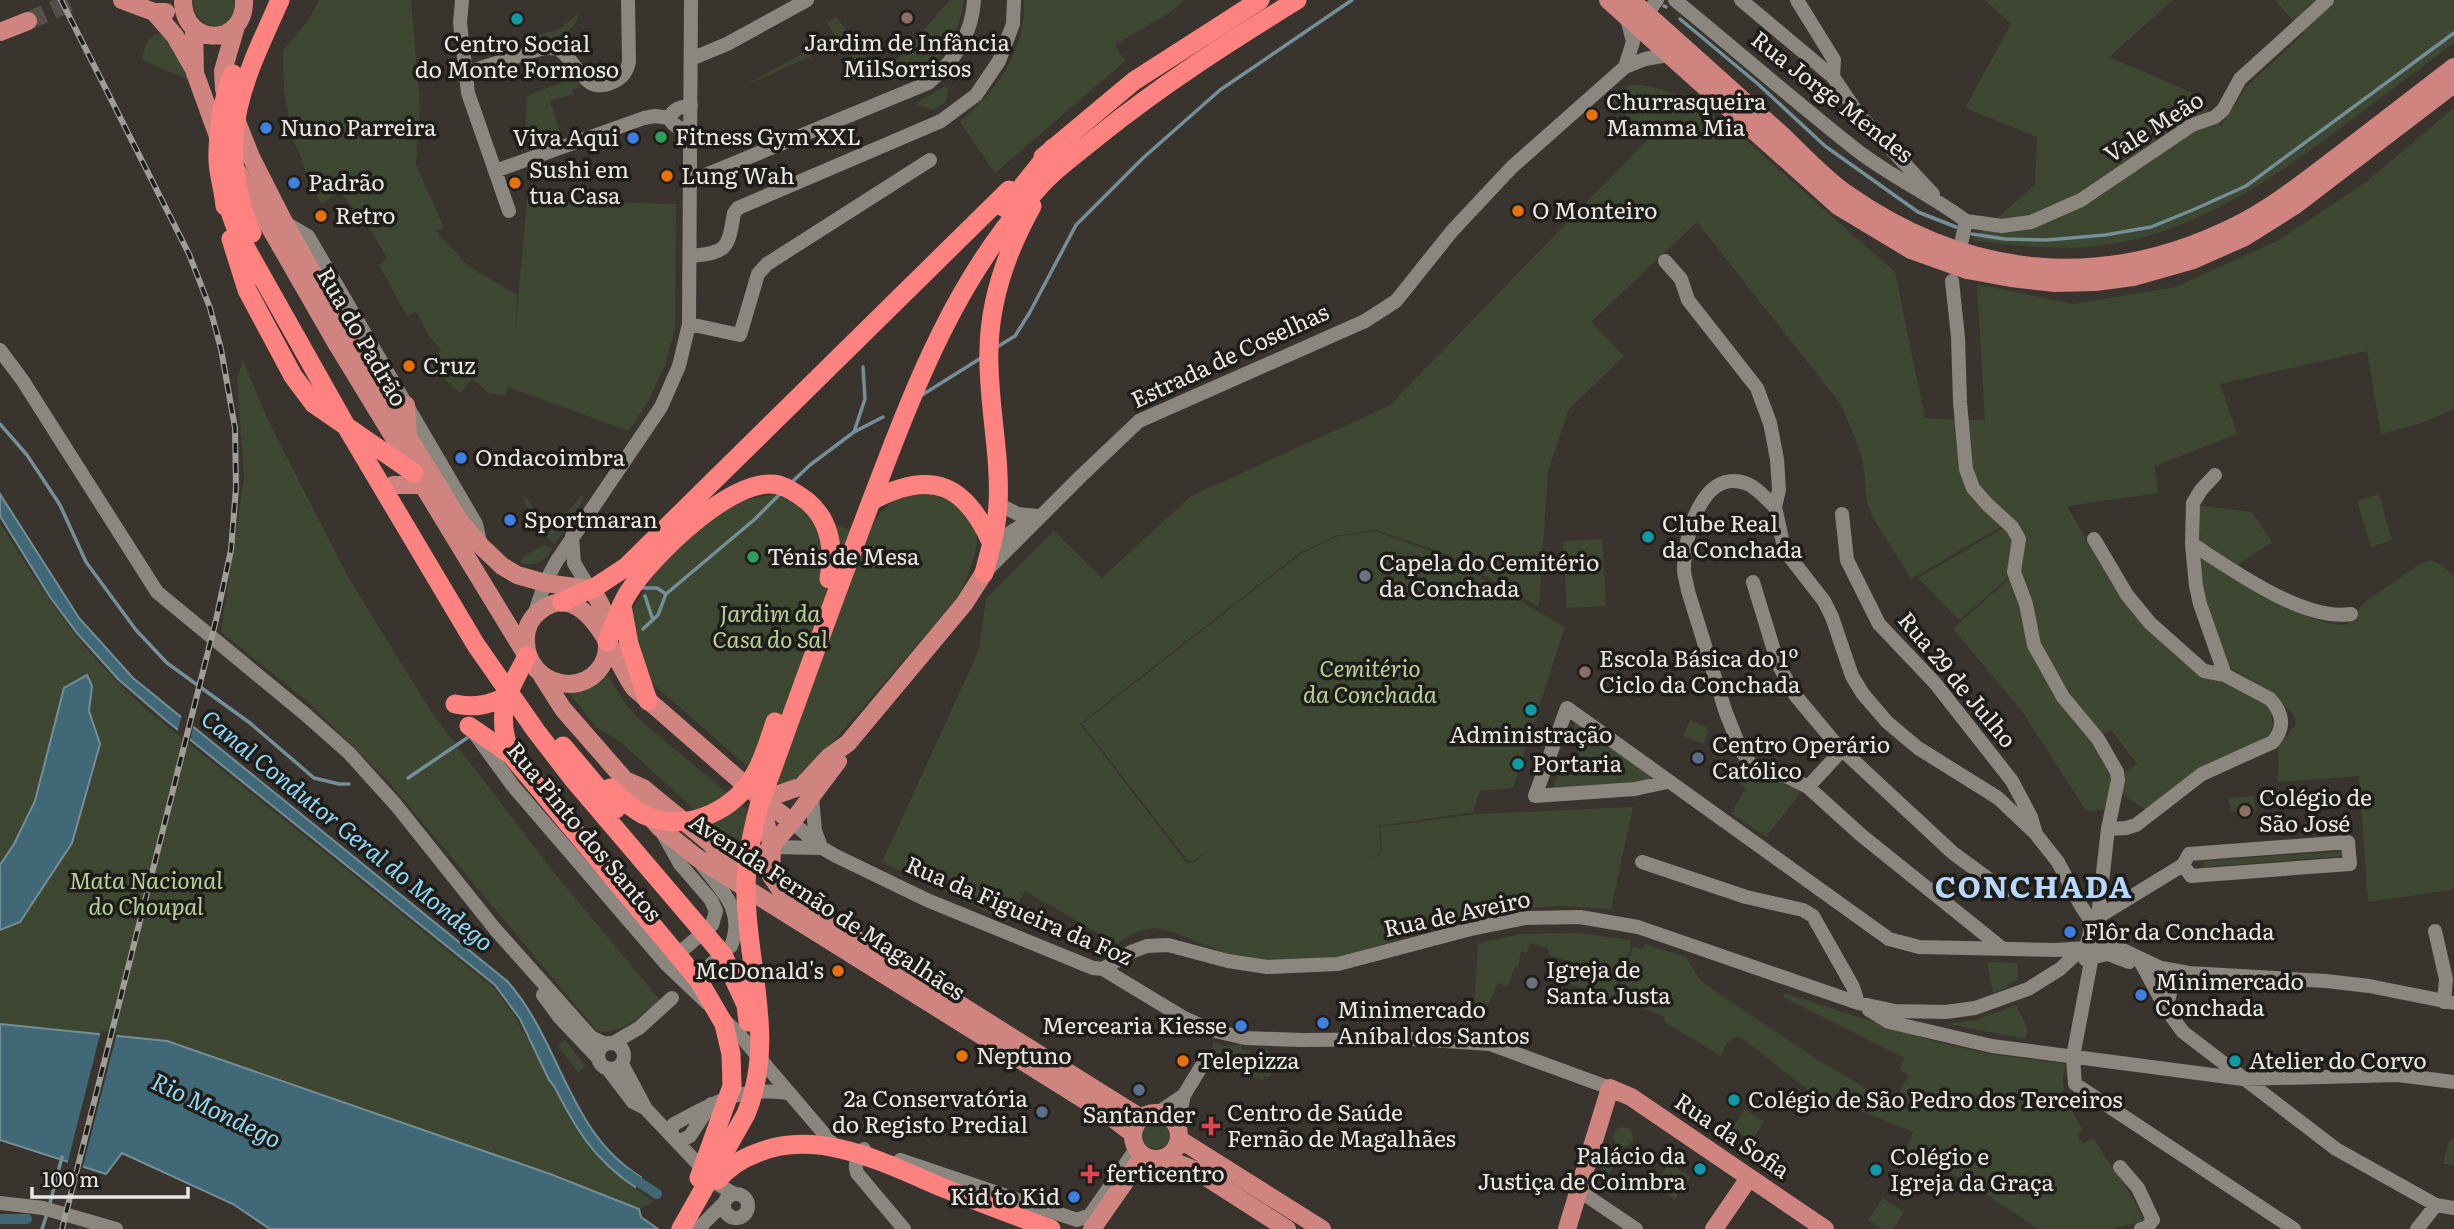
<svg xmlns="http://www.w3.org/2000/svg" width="2454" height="1229" font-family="Literata,serif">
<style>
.green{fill:#3e4731}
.water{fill:#406877;stroke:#748f98;stroke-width:2}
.pier{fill:#39352e}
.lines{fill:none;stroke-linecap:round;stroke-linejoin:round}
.stream{stroke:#748f98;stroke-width:3.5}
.canal{stroke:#406877;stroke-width:10}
.major-tunnel{stroke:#545049;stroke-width:18;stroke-dasharray:18 9;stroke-linecap:butt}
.minor{stroke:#8b867e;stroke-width:14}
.major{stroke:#d0847f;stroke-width:18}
.highway{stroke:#fe8380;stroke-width:19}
.rail-casing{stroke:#a09c97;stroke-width:6}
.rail{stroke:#1f1d1a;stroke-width:3.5;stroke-dasharray:10;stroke-linecap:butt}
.education-dot{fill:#8d6e63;stroke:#1f1d1a;stroke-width:2.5}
.culture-dot{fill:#0f9aa8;stroke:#1f1d1a;stroke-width:2.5}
.food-dot{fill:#e8710a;stroke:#1f1d1a;stroke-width:2.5}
.shop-dot{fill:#3f7fe0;stroke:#1f1d1a;stroke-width:2.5}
.leisure-dot{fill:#2e9e5b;stroke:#1f1d1a;stroke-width:2.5}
.worship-dot{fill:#6b7280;stroke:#1f1d1a;stroke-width:2.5}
.service-dot{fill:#5c6f8a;stroke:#1f1d1a;stroke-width:2.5}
.health-dot{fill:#e0444e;stroke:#1f1d1a;stroke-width:2.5}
.labels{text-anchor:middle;stroke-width:7;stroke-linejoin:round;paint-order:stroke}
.poi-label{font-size:23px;fill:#ece9e5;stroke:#1f1d1a;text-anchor:start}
.street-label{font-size:23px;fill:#ece9e5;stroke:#1f1d1a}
.park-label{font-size:23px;font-style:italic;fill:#b9d198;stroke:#1f1d1a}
.water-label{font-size:24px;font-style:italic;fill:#90d8f4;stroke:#1f1d1a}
.district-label{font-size:30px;font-weight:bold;letter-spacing:2px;fill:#b6d8fa;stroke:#1f1d1a}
</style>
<rect width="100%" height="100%" fill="#39352e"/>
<path class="green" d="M193,0H236V2C235,8 234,14 231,18C216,37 192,19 193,0Z
M319,0H411L420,104L416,165L444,227L436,231L468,266L517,295L515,333L527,200L676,204L675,329L665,365L648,402L629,431L508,387L506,396L489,393L472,379L460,393L427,363L441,350L429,336L416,311L407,316L379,265L387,258L358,208L355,210L340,192L322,203L312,190L301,157L285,124L290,122L284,92L283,51L309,19Z
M950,0H964C960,34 942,63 911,80L895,62Z
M1024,0H1185L1172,11L1115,45L1125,61L995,173L960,122C998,88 1025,53 1024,0Z
M1985,0H2173L2109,57L2193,93L2221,126L2247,86L2304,33L2275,0H2454V43C2417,71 2380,98 2343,126C2267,183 2187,238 2088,247C2050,250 2011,245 1972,240L2035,185L2037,137L1965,108L2011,24Z
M578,13C578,32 554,38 539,42L537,35L560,29Z
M836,16L870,63L875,74L867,77L863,69L838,41L819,46L818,44L835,35L827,23Z
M159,33L167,35L191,81L142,60C145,47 146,39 159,33Z
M809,50L812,56L744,86Z
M574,78L581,87L572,89L574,94L550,101L562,138L524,151L527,96Z
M1631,85C1673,84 1709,112 1741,136L1895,272L1925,418L1958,420L1962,470L2006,524L1911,579L1873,518L1867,502L1863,462L1855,437L1839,402L1697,222L1591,322L1624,356L1569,409L1548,471L1539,607L1446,554L1376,530L1335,536L1301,552L1080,724L1186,862L1194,863L1212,847L1194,861L1187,860L1082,724L1302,553L1335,537L1375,531L1444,556L1565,627L1513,788L1480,791L1473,812L1379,826L1381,852L1367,862L1382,852L1380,827L1477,814L1633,807L1611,909L1560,906L1516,909L1468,919L1329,960L1280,963L1234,957L1173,932L1154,928L1136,932L1117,944L1025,891L1008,922L882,862L979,650L986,599L1054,531L1102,578L1191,496L1389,406L1650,137L1606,97Z
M945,86L948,89L946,102L934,110L919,106L917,103Z
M2454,108V409L2422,423L2381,434L2367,351L2220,384L2237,434L2155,466L2158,493L2067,506L2117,593L2133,613L2225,682L2267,702C2273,715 2275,728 2267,740L2149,812L2122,794L2124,773L2137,764L2111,730L2102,735L2069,694L2040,642L2021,572L2025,538L1978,485L1972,468L1968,420H1985L1977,284L2073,304L2175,287L2277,241L2366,182Z
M243,360L267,418L347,575L432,713L556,875L660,1000C639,1016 625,1035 597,1031L386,779L308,702L221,632L244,478L237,379Z
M923,490C995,507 983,547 956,600L805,774L783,785L750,769L653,684L640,654L632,609L659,568L703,526L738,501L777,494L810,514L867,537C881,506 891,499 923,490Z
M522,492L544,523L568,511L582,495L585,497L555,544C541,535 525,508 522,492Z
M2379,494L2392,540L2371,547L2357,501Z
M2198,505L2252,512L2272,542L2235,567L2201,543Z
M0,523C44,594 82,653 146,709L494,988L513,1013L578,1133L602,1162L654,1202L639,1209L550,1174L167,1041L0,1024Z
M2007,526L2015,540L2012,574L1959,620L1918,578Z
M1602,539L1606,606L1567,608L1563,541Z
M544,545L552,549C545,561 535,567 520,563L523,557Z
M2197,554C2236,576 2303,625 2346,625L2366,601L2417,566L2429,560L2440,564L2454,576V887L2450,890L2368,902L2359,776L2278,782L2279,746L2296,724L2293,714L2273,695L2227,665L2207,614Z
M2012,576L2030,646L2095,741L2114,773L2109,809L2086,811L2022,711L1953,629Z
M606,673L627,706L641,721L754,815L749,842L725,836L713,827L622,743L597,728L569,693Z
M1576,720L1651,775L1650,779L1646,781L1553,788L1560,768L1569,769L1579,761L1580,749L1571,739Z
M1690,720L1707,728L1706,730L1709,731L1703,744L1683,736Z
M1750,773C1767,783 1786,780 1801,792L1766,837L1731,813L1746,788L1738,782L1742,774L1746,778Z
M2254,796L2255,810L2231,812L2229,798Z
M2344,851L2345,856L2204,867V861Z
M1578,933L1630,940L1631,947L1612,1000L1568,983L1572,962L1548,955L1549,949L1530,943L1527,952H1521L1518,967L1515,966L1508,986L1498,983L1486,1010L1474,1008L1478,943L1521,934Z
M1645,944L1686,957L1700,980L1715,991L1818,1060L1879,1096L1896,1100L1908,1075L1899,1070L1904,1058L1783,997L1784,993L1936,1042L1990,1054L2066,1064L2063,1077L2064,1095L2083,1131L2077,1135L2083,1144L2093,1138C2110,1166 2132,1191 2144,1221L2111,1229H2038L1972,1185L1906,1149L1913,1132L1807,1089L1740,1037L1736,1036L1727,1043L1721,1056L1663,1021L1665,1017L1615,997L1633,947L1643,949Z
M1987,962L2018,963V981L2011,982L2006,988L1993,993Z
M2016,1005L2027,1027L2026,1039L1947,1024L1976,1020Z
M565,1040L586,1067L578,1072L558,1046Z
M1214,1042L1225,1046L1242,1044V1050L1251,1051L1249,1059L1260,1063L1266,1049L1276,1056L1270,1077L1264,1076L1263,1080L1207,1063Z
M1745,1109L1764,1122L1751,1141L1732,1128Z
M1141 1134a15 15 0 1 1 30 0a15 15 0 1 1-30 0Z
M1613 1137a10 10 0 1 1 20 0a10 10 0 1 1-20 0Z
M2454,1137V1165L2443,1164L2448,1143Z
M1609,1156L1614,1158L1615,1164L1604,1181L1601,1182L1599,1179L1604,1159Z
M1670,1163L1691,1177L1675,1200L1654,1185Z
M1883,1198L1904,1212L1893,1229H1882L1868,1220Z"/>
<path class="water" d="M0,494L79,618L133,678L507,981C561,1041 568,1133 641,1177L635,1187C593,1159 576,1129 554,1086L549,1080L520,1019L495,985L162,717L118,679L77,633L50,597L0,516Z
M87,675L92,686L89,711L100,744L72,843L20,922L0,930V865L14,844L35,801L64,688Z
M0,1024L167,1041L550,1174L639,1209L641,1217L658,1229H270L233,1204L122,1153L106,1174L0,1140Z"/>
<path class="pier" d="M182,714L194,724L189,743L177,734Z
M101,1031L117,1033L82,1170L67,1165Z"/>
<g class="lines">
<path class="stream" d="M1664,6L1666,7
M1680,19L1758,84L1825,146L1918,212L1956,227
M1972,234L2005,239L2047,240L2105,235L2151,227L2195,209L2246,186L2454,33
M997,347L1015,336L1030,312L1076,225L1143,158L1220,90L1352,0
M922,395L981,358
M0,424L27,455L60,505L86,562L136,630L167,663L250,723L314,778L339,784H349
M854,432L883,417
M791,483L810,465L854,432L865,399L863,367
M643,588H657L666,594L658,615L643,629
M666,594L755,519L780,494
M645,596L653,620
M408,778L467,738
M49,1207L62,1157
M42,1229L47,1214"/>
<path class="canal" d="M627,1174L657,1194
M0,1219H27"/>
<path class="major-tunnel" d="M28,21L76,0"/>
<path class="minor" d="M462,0L460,23L468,93L509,211
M1675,0C1735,49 1793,100 1854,148C1889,176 1930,194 1966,221
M1741,0L1833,77L1859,115L1933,194
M1797,0L1834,60L1833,77
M1647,14L1657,0
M691,59L727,44L807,0
M1625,67L1633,42L1627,18
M465,73L540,49C548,48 555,46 561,51C580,66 584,95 613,82C623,78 627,72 629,62L628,0
M691,130C682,129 674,128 669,118C674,108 681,107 691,105
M495,171L644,118L655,116L669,118
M691,181L928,83C955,61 972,35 974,0
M1966,221L2002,226L2031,222L2081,200L2192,125L2215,117L2223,110L2240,79L2327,0
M284,222L308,236L476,524L481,546
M1961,244L1966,221
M691,256C729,253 728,247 734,213L738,208L941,121L976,95L999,61L1013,24L1014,0
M1665,261L1681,279L1688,300L1757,388L1770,423L1777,459L1779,490L1775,507L1783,543L1789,556L1824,601L1832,617L1852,676L1863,694L1887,722L1918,748L1998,798L2035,833L2058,862L2081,906L2098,931
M1952,281L1958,337L1960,402L1966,469L1973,488L1987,504L2012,527L2019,539L2014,572L2026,604L2034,645L2063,697L2098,739L2117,772L2118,780L2108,829L2098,917
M689,324L740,335L758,274L767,264L930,160
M0,350L23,381L157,592L305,714L349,753L396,805L495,929L591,1037L605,1044
M998,504L1018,514L1038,516
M1775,507C1766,499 1756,486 1745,483C1701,468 1684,539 1684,569C1684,576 1687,584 1688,591L1726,713L1741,750L1749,762L1761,770L1788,777L1808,787L1861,835L2003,949
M1842,514L1847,560L1879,624L1935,683L2012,781L2031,817L2035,831
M572,536L574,563L590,589
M2094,539L2127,595L2150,623L2204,671L2225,675
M992,544L1029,521
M2192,544C2231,569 2304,622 2351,614
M984,573L1080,477L1139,421L1365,321L1396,301L1452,231L1512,167L1625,67L1645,59L1668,55
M1753,582L1778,664L1795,695L1836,744L1868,774L1953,853L2005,891
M534,615L545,583L556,562L661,407L679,366L689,324L691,0
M475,734L513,786L666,964L712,925L716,911L711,900L680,864L661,830
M1667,782L1635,789L1535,796L1567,708L1889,939L1919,947L2056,950L2086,948L2092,924
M1808,787L1842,750
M812,797L815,831L820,844
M792,822L822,848L836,856L927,900L1093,968L1103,969L1184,1018L1211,1030L1245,1038L1302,1040L1415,1039L1490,1044L1610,1088
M2108,829L2126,828L2136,825L2202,774L2273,742C2285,727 2283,713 2270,699L2225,675L2200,604L2196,586L2192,544L2193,503L2201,490L2215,475
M2348,842L2350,864L2191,876L2183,865L2189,854Z
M772,847L822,848
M699,861C720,890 746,909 731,946
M1642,862L1746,897L1803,910L1813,916L1853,987L1858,1003
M2093,923L2098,917L2183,865
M2435,931L2446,979L2444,1002
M2092,956L2073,1057L2075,1084L2294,1229
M2085,959L2108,954L2129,962
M2139,959L2166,1009L2183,1032L2336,1149L2436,1205L2454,1208
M666,964L708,1004
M1103,969L1131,952L1147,946L1168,945L1228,961L1267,967L1338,964L1471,929L1525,918L1580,917L1638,927L1858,1003L1895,1011L1946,1012L1975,1008L2028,989L2060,969L2075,955L2086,948L2108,943L2161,968L2189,973L2326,981L2369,986L2454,1003
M692,982L727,950
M543,995L560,1018L599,1059
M2166,1009L2171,989L2189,973
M1869,1010L1889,1022L1992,1046L2243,1079L2398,1075L2454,1082
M722,1018L738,1033L838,1150
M613,1043L639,1028L672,998
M598 1056a13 13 0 1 1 26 0a13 13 0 1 1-26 0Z
M622,1064L645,1107
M607,1068L633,1102L645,1108L717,1184L733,1193
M711,1104L690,1136L680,1141L673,1137L671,1130L674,1124C715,1102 741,1086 789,1093
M1159,1112L1184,1095
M1177,1126L1184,1095L1201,1067
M864,1149C856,1156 854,1163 857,1173L904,1229
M900,1160L1077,1220L1090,1215L1136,1149
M2120,1167L2138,1188L2153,1220L2146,1228L2141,1229
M1578,1190L1636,1229
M724 1206a12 12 0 1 1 24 0a12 12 0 1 1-24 0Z
M0,1203L43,1208L116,1229
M698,1229L723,1204
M2417,1229L2436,1205"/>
<path class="major" d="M122,0L154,12H166
M183,0C183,48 246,47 244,0
M1608,0L1838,206L1911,250L1967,270L2011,278L2055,283L2095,282L2133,277L2193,260L2245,237L2294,206L2454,84
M1631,0C1681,44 1731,90 1781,134C1802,154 1824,178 1847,194C1968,279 2104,292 2237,225C2273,207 2305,181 2337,157C2376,127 2415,97 2454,67
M154,12L175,36L192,66
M236,26L223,71L224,89L251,157L284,222L363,363L459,520L481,546L502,566L517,575L545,583L590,589C602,602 607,615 607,633C607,641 608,651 605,659C588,701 527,686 526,642C525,628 530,618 541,610C587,577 614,660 634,688L759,797L792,822
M194,29L195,73L220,142
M0,32L28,21
M238,172L335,341L525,653
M406,405L408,435
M393,485H422
M542,676L563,709L625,780L633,797L660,828L696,857L1107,1114L1132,1133
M625,780L643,788L709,842L728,862L742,866L756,864L792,822L838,761
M759,797L776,795L802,786L829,757L848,743L964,604L984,573
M760,799L772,847L771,876L780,889L871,949L1141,1118
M1133 1136a23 23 0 1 1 46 0a23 23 0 1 1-46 0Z
M1179,1139L1322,1229
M1165,1158L1195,1170L1287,1229
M1092,1229L1143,1156
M1567,1229L1610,1088L1631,1097L1825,1229
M1714,1229L1749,1178"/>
<path class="highway" d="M1043,157L1134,81L1260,0
M224,195L238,234L350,433L476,645L536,731L573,779L723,955L746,1005L748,1022
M225,206C224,192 219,177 218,162C217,134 222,100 233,74
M1005,208L1053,148
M252,233C246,224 244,213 241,202C219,124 249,70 280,0
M231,239L247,290L293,376L314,404L414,473
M871,501C931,469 965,483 992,544
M984,573C990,551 997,527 998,504C1001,454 987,399 989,349C990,299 1008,249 1032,206
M562,602L597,586L626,567L1009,190
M622,606L629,644L648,701
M607,642C614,626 619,607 628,593C651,557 734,474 779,485C789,488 799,495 807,501C831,521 834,551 829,579
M455,704C476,708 487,705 506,697
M469,726L511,755L699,981L724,1024L731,1054L732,1086L699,1178
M563,746L616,809
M511,755C494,712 508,693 527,656
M610,788C620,797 631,809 644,815C689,834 737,810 758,768C765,754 770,737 775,722
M718,1180C728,1167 741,1159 757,1153C820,1127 888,1165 946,1189C981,1203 1016,1216 1051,1229
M681,1229L746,1114C776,1042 748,970 746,896C745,865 751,836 759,806C796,703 833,601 872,499C915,386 957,274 1041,185C1057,167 1078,153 1097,137C1160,86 1227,43 1297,0"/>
<g class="rail-casing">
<path id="rail" d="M61,0L189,254L210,308L221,349L235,428L236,488L231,550L216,620L62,1229"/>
</g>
<use href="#rail" class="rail"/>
</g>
<g class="education-dot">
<circle cx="907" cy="18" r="7"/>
<circle cx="1585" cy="672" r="7"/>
<circle cx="2245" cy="811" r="7"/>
</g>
<g class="culture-dot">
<circle cx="517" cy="19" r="7"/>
<circle cx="1648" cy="537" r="7"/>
<circle cx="1531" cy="710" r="7"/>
<circle cx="1518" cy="764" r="7"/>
<circle cx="2235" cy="1061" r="7"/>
<circle cx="1734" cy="1100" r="7"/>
<circle cx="1700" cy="1169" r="7"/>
<circle cx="1876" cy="1170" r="7"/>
</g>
<g class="food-dot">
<circle cx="1592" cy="115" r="7"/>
<circle cx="667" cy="176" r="7"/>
<circle cx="515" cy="183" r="7"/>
<circle cx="1518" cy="211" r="7"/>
<circle cx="321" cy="216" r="7"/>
<circle cx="409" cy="366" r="7"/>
<circle cx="838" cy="971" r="7"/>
<circle cx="962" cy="1056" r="7"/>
<circle cx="1183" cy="1061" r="7"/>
</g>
<g class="shop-dot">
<circle cx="266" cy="128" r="7"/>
<circle cx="633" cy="138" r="7"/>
<circle cx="294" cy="183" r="7"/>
<circle cx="461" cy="458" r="7"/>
<circle cx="510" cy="520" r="7"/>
<circle cx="2070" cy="932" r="7"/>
<circle cx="2141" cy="995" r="7"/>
<circle cx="1323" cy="1023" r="7"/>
<circle cx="1241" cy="1026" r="7"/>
<circle cx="1074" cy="1197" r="7"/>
</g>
<g class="leisure-dot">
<circle cx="661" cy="137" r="7"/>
<circle cx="753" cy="557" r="7"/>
</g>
<g class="worship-dot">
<circle cx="1365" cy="576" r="7"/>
<circle cx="1532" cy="983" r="7"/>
</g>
<g class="service-dot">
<circle cx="1698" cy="758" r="7"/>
<circle cx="1139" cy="1090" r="7"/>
<circle cx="1042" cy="1112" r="7"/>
</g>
<g class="health-dot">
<path d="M1207.5 1115.5h7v7h7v7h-7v7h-7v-7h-7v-7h7z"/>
<path d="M1086.5 1163.5h7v7h7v7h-7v7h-7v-7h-7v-7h7z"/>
</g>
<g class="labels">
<g class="poi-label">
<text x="907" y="51" text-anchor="middle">Jardim de Infância<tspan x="907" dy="26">MilSorrisos</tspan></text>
<text x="517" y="52" text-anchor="middle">Centro Social<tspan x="517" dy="26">do Monte Formoso</tspan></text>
<text x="1606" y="110">Churrasqueira<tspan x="1606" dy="26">Mamma Mia</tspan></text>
<text x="280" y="136">Nuno Parreira</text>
<text x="675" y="145">Fitness Gym XXL</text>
<text x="619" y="146" text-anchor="end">Viva Aqui</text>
<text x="529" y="178">Sushi em<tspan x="529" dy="26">tua Casa</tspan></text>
<text x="681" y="184">Lung Wah</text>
<text x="308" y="191">Padrão</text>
<text x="1532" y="219">O Monteiro</text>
<text x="335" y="224">Retro</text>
<text x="423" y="374">Cruz</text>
<text x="475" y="466">Ondacoimbra</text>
<text x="524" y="528">Sportmaran</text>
<text x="1662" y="532">Clube Real<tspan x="1662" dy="26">da Conchada</tspan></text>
<text x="767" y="565">Ténis de Mesa</text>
<text x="1379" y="571">Capela do Cemitério<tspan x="1379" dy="26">da Conchada</tspan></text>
<text x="1599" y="667">Escola Básica do 1º<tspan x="1599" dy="26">Ciclo da Conchada</tspan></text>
<text x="1531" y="743" text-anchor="middle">Administração</text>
<text x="1712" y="753">Centro Operário<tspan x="1712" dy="26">Católico</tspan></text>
<text x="1532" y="772">Portaria</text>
<text x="2259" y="806">Colégio de<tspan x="2259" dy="26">São José</tspan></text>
<text x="2084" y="940">Flôr da Conchada</text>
<text x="1546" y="978">Igreja de<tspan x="1546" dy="26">Santa Justa</tspan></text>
<text x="824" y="979" text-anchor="end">McDonald's</text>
<text x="2155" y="990">Minimercado<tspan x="2155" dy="26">Conchada</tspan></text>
<text x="1337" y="1018">Minimercado<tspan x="1337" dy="26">Aníbal dos Santos</tspan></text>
<text x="1227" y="1034" text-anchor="end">Mercearia Kiesse</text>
<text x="976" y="1064">Neptuno</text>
<text x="1197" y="1069">Telepizza</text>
<text x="2249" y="1069">Atelier do Corvo</text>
<text x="1028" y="1107" text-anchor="end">2a Conservatória<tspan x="1028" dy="26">do Registo Predial</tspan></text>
<text x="1748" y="1108">Colégio de São Pedro dos Terceiros</text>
<text x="1227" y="1121">Centro de Saúde<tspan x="1227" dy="26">Fernão de Magalhães</tspan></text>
<text x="1139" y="1123" text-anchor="middle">Santander</text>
<text x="1686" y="1164" text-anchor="end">Palácio da<tspan x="1686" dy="26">Justiça de Coimbra</tspan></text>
<text x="1890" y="1165">Colégio e<tspan x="1890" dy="26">Igreja da Graça</tspan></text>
<text x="1106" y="1182">ferticentro</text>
<text x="1060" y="1205" text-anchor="end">Kid to Kid</text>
</g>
<g class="street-label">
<text transform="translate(1832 97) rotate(38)" y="8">Rua Jorge Mendes</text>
<text transform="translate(2154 127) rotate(-32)" y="8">Vale Meão</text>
<text transform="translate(362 337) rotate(60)" y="8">Rua do Padrão</text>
<text transform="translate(1230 356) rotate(-25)" y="8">Estrada de Coselhas</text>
<text transform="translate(1957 680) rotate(50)" y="8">Rua 29 de Julho</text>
<text transform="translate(584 832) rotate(50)" y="8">Rua Pinto dos Santos</text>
<text transform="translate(827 907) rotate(33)" y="8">Avenida Fernão de Magalhães</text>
<text transform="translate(1019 911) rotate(23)" y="8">Rua da Figueira da Foz</text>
<text transform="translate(1457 914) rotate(-12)" y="8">Rua de Aveiro</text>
<text transform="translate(1732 1136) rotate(34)" y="8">Rua da Sofia</text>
</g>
<g class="park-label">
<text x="770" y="622">Jardim da<tspan x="770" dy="26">Casa do Sal</tspan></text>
<text x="1370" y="677">Cemitério<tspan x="1370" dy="26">da Conchada</tspan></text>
<text x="146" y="889">Mata Nacional<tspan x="146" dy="26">do Choupal</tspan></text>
</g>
<g class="water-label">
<text transform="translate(347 831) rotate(39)" y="8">Canal Condutor Geral do Mondego</text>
<text transform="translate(216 1111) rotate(26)" y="8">Rio Mondego</text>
</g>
<g class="district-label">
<text x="2034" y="898">CONCHADA</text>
</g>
</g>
<path d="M32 1187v10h156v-10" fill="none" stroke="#ece9e5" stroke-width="3.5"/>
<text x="42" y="1187" font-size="21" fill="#ece9e5" stroke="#1f1d1a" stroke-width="5" paint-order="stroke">100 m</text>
</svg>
